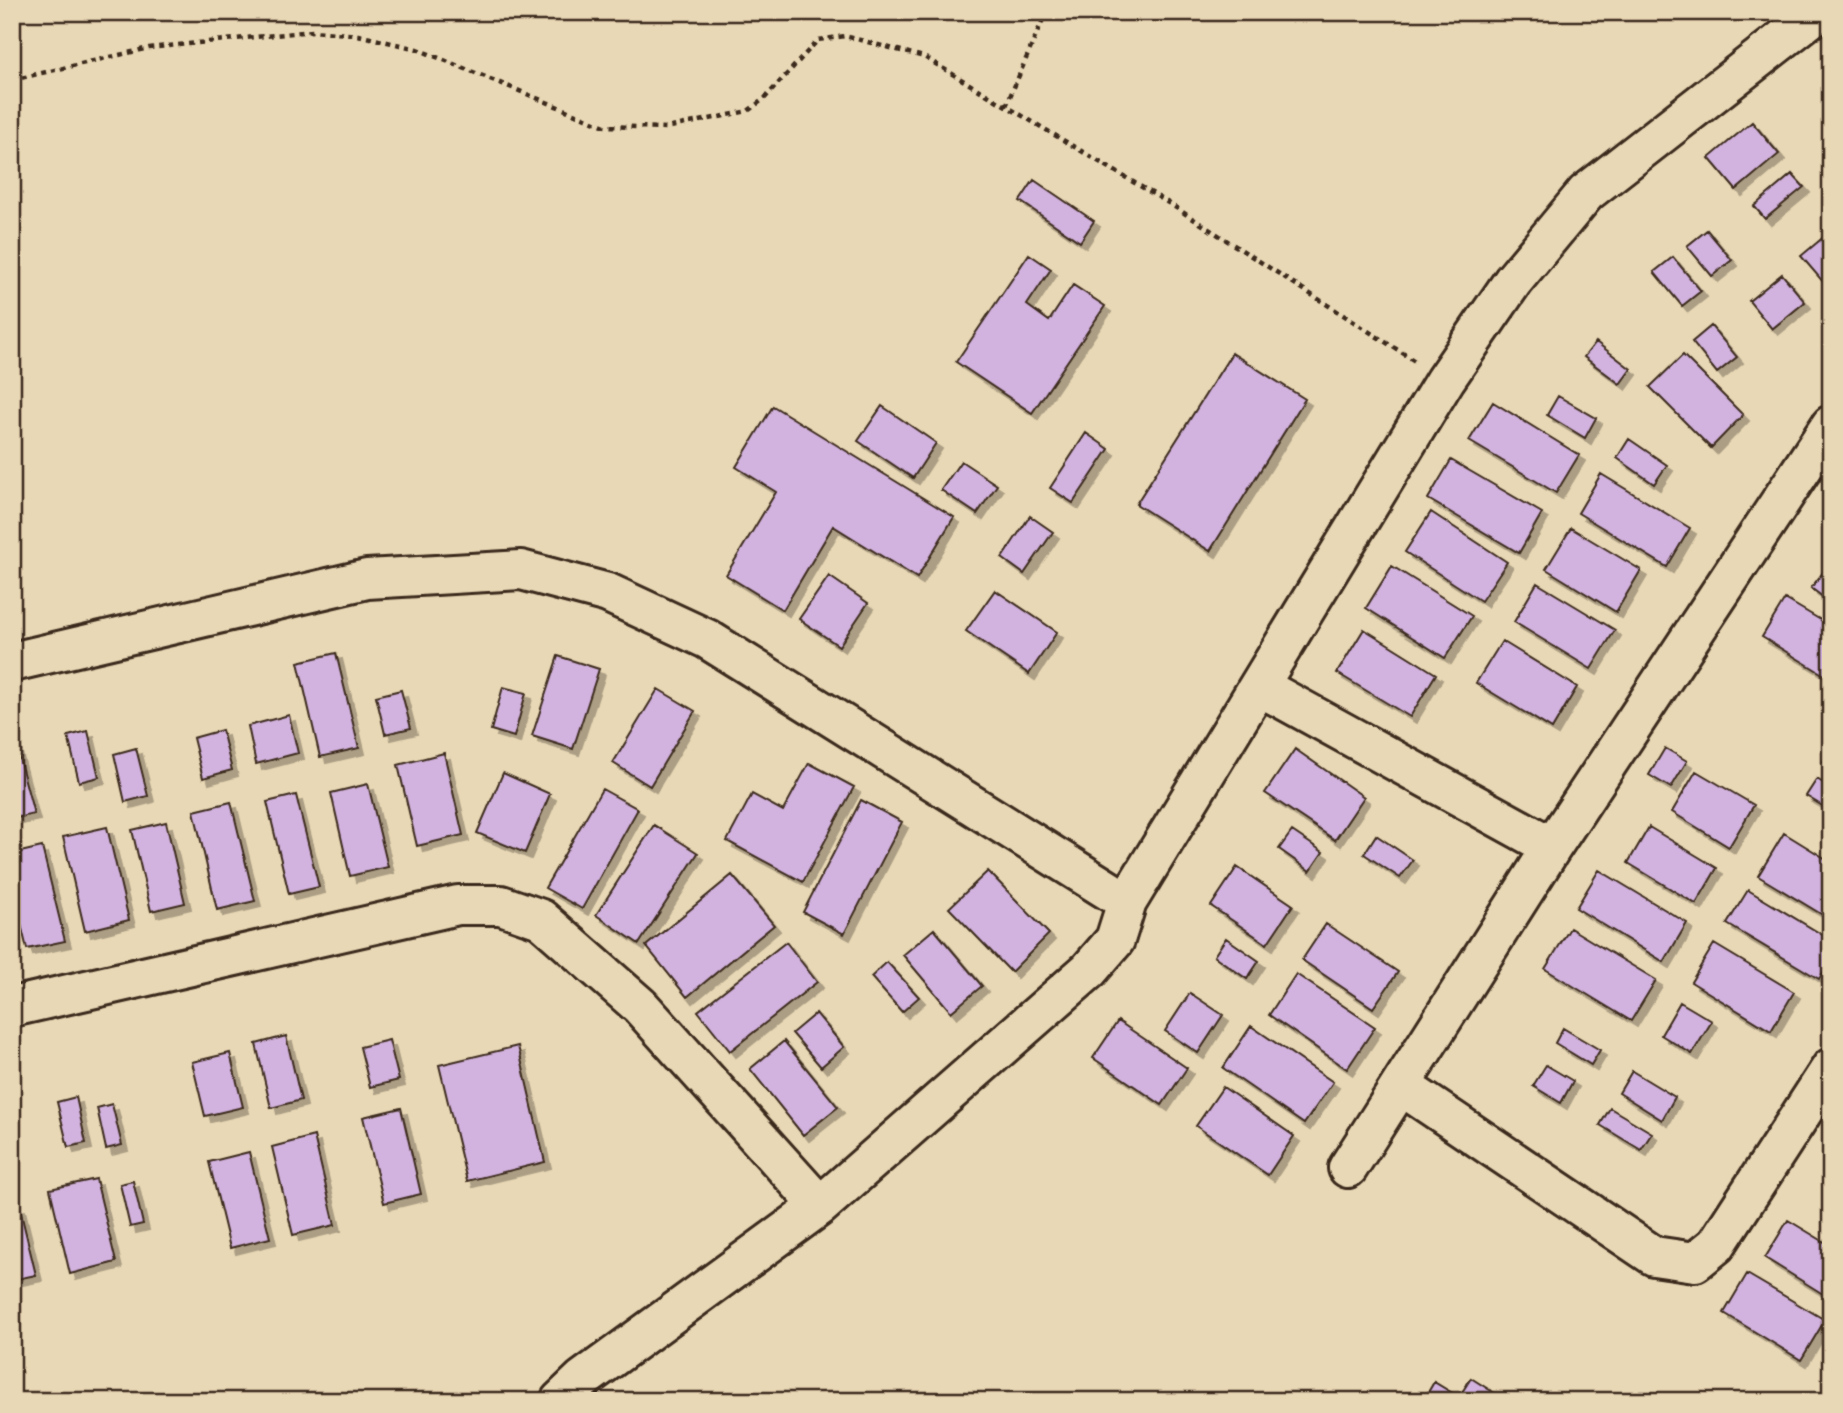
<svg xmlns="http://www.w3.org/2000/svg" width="1843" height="1413" font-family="'Patrick Hand',sans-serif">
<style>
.building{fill:#d2b2de;stroke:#3b2a1e;stroke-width:2;filter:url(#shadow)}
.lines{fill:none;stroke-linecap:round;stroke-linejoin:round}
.street-casing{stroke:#3b2a1e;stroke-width:44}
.path{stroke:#3b2a1e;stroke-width:4.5;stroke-dasharray:5 5;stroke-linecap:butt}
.street{stroke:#e9d8b5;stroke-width:38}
</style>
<defs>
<filter id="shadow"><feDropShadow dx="6" dy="6" stdDeviation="0" flood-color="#0004"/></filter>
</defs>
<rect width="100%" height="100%" fill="#e9d8b5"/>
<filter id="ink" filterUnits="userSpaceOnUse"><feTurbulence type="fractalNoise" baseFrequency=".0143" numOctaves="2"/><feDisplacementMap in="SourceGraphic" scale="14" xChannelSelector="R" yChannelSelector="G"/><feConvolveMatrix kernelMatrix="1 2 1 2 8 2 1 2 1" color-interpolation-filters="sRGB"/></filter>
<g filter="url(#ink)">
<path class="building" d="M1752,122L1779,154L1736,190L1709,158Z
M1792,174L1804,187L1765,219L1754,206Z
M1034,180L1094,221L1080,242L1020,201Z
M1707,230L1732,260L1712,276L1687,246Z
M1831,231V278L1824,283L1801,256Z
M1029,254L1051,269L1027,305L1049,321L1073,285L1105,306L1032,413L956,362Z
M1673,257L1701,291L1682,306L1654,272Z
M1782,274L1805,302L1772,329L1749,301Z
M1711,326L1737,357L1717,373L1692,342Z
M1596,342L1631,369L1620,384L1584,357Z
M1232,353L1305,399L1210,551L1136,504Z
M1683,355L1743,415L1711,448L1650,387Z
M1558,396L1596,418L1585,438L1547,415Z
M1493,402L1579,455L1556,493L1469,441Z
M773,406L954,517L917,578L833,526L783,610L726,575L776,492L736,467Z
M882,406L936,443L913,478L858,441Z
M1086,433L1109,449L1073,503L1050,488Z
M1629,439L1667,465L1654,484L1617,458Z
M1451,460L1542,513L1519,553L1428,499Z
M961,461L997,485L977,514L941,490Z
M1601,474L1690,528L1667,567L1578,513Z
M1431,512L1507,562L1481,601L1405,552Z
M1030,516L1053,532L1024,574L1002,558Z
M1571,528L1641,570L1616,612L1546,569Z
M1831,562V603L1811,588Z
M1392,566L1472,616L1445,658L1366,608Z
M829,576L868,603L839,646L799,619Z
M1537,583L1615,630L1591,669L1514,622Z
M995,590L1057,632L1029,674L966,631Z
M1785,599L1831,626V679L1762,637Z
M1364,629L1436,674L1410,717L1337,673Z
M1502,641L1577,687L1552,729L1476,683Z
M336,653L359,748L320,757L298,662Z
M558,656L599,669L573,749L532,736Z
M503,687L526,693L514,737L491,730Z
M658,689L695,711L650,786L613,763Z
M401,690L411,728L385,734L376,696Z
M289,715L298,753L256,764L248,726Z
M222,730L232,770L203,778L193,738Z
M88,731L99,777L79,782L68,736Z
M12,732L34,814L12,819Z
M136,748L148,796L125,802L114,754Z
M1665,748L1687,761L1671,788L1649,775Z
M1295,749L1364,797L1335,840L1265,793Z
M1831,749V767L1823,762Z
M444,753L463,835L417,846L398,765Z
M809,763L854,787L803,882L727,841L752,794L783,811Z
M1696,771L1754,805L1729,847L1672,812Z
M503,773L550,794L525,853L477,833Z
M1817,779L1831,788V811L1806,796Z
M368,784L388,867L350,876L331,793Z
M602,789L638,809L582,909L545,888Z
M296,795L319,887L289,894L267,802Z
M861,800L902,822L844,934L803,912Z
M231,802L255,901L217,910L194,811Z
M166,822L185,903L151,911L132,830Z
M654,825L698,853L639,944L596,915Z
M107,827L129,920L85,931L63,837Z
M1649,827L1717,868L1696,904L1628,863Z
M1292,831L1323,852L1310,871L1279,849Z
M1784,833L1831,862V920L1758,876Z
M1376,835L1413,860L1400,878L1364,854Z
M42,847L65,941L27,949L12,888V854Z
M1237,867L1293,905L1267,944L1211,906Z
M1599,870L1687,923L1664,962L1576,908Z
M988,871L1049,934L1011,972L949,908Z
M732,875L774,925L687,997L646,946Z
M1748,890L1831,940V960L1819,979L1727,924Z
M1326,924L1398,972L1373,1008L1302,960Z
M1570,928L1656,980L1631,1021L1545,969Z
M934,929L982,986L951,1012L903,955Z
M1226,938L1259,961L1247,979L1214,956Z
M786,942L817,982L730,1051L698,1011Z
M1714,944L1794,992L1771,1031L1691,982Z
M887,962L919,997L902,1012L871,977Z
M1296,974L1375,1027L1347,1069L1269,1015Z
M1190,993L1223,1015L1198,1053L1165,1031Z
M1680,1002L1712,1021L1692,1054L1661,1035Z
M816,1013L844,1047L821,1067L792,1033Z
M1118,1021L1187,1068L1162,1105L1093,1058Z
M1251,1026L1333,1082L1304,1124L1223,1068Z
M1563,1028L1600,1050L1591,1065L1555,1043Z
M286,1036L301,1100L271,1108L256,1044Z
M389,1040L399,1080L370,1087L360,1047Z
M784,1041L838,1107L803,1135L750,1069Z
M518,1046L545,1162L467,1181L439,1065Z
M230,1053L243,1107L205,1116L192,1062Z
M1546,1065L1573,1081L1561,1103L1533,1086Z
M1632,1071L1675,1097L1662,1120L1619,1093Z
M1223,1087L1294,1136L1268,1175L1196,1126Z
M76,1097L86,1143L68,1147L57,1102Z
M112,1104L122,1145L106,1149L97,1108Z
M401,1108L421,1194L384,1203L363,1117Z
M1610,1108L1652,1133L1641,1150L1600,1125Z
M314,1136L335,1225L293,1235L272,1147Z
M249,1152L270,1238L230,1248L209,1162Z
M96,1179L116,1262L70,1274L50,1189Z
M133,1181L143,1224L130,1227L120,1184Z
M19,1205L36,1275L12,1280V1206Z
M1788,1220L1831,1246V1299L1765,1258Z
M1747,1274L1825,1320L1801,1360L1724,1313Z
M1471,1378L1507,1401H1423L1434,1382L1459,1397Z"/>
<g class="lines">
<g class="street-casing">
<path id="street" d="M12,662L367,579L521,570L608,593L707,639L1127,902
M1259,686L1552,847L1831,425
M12,1007L458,905H501L541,919L640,1006L820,1206
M1403,1087L1654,1256L1695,1262L1716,1245L1831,1068
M1348,1168L1552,847
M560,1401L583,1379L820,1206L1089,970L1115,940L1127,902L1445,380L1513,281L1586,193L1818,12"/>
</g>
<path class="path" d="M12,80L149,48L313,31L358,35L417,49L605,126L666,128L748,111L765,98L818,40L845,36L924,57L1170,204L1415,361
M1006,106L1046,12"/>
<use href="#street" class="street"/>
</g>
</g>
<rect width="1843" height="1413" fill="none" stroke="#e9d8b5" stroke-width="42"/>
<rect x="21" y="21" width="1801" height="1371" fill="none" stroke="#3b2a1e" stroke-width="2.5" filter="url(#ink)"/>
</svg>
